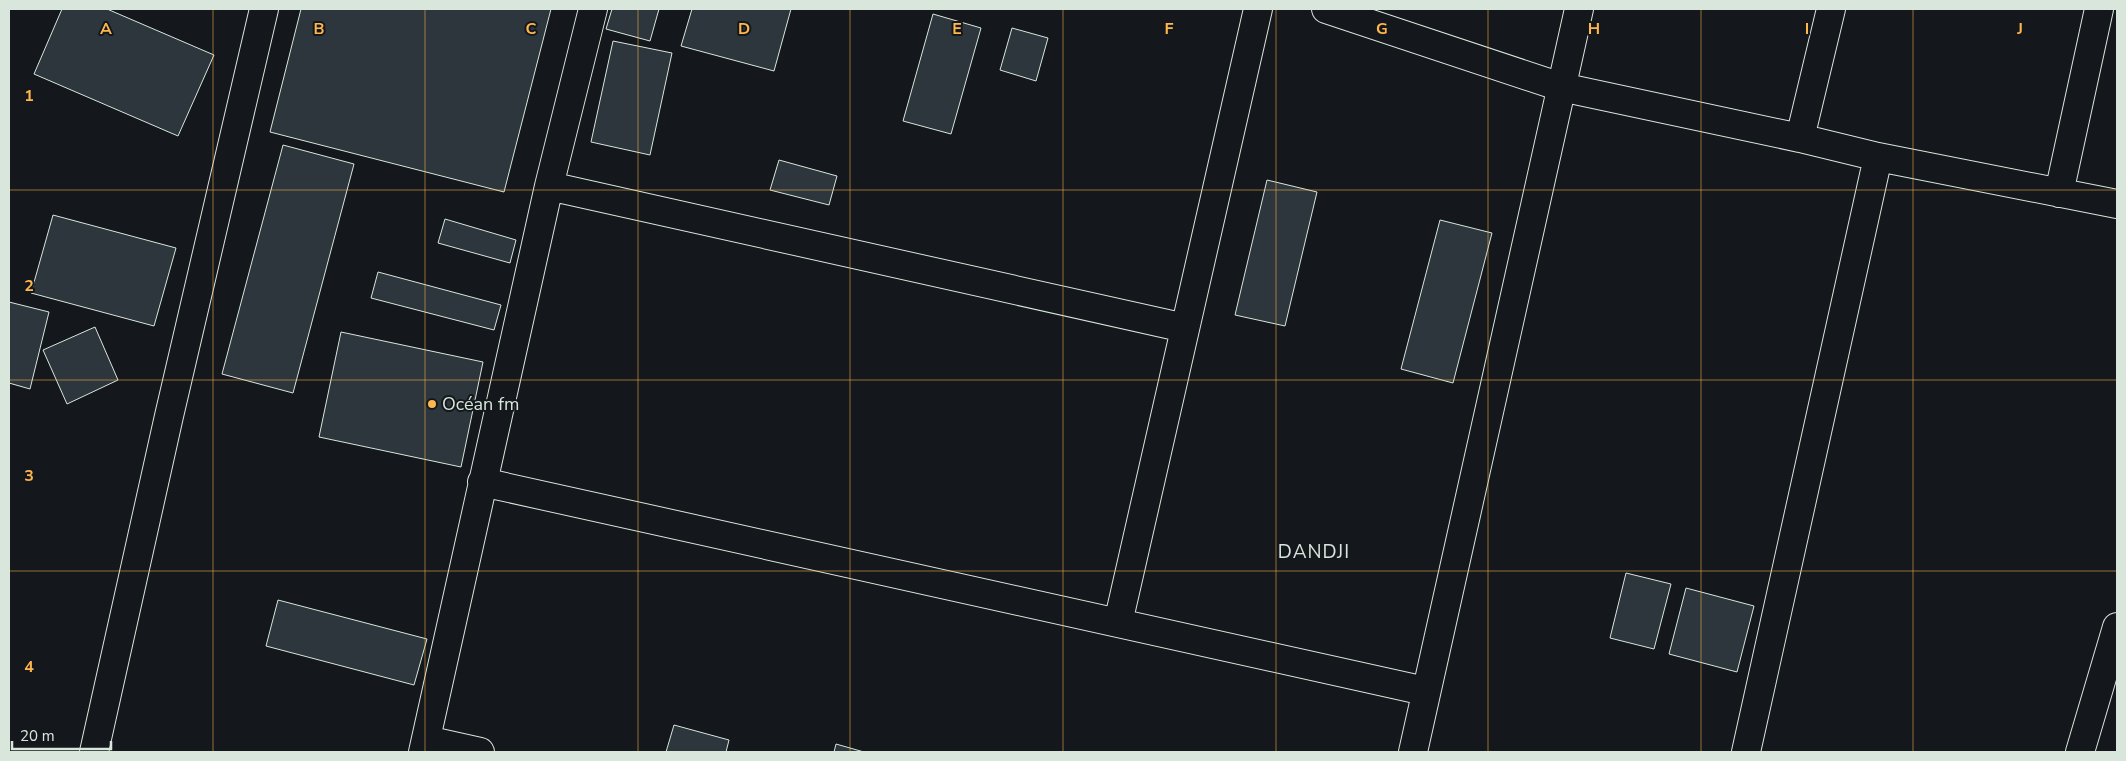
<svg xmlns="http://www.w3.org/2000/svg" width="2126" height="761" font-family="'Nunito Sans',sans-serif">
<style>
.building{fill:#2c363c;stroke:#d8e6dc}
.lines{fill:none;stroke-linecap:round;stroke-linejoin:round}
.minor-casing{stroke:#d8e6dc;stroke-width:30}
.minor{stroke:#14181c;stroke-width:28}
.grid{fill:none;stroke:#ffb74d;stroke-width:1;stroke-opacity:0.55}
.poi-dot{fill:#ffb74d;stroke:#14181c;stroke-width:2}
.labels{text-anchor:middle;stroke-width:4;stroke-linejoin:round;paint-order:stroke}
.poi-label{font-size:18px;fill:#d8e6dc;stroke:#14181c;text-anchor:start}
.neighbourhood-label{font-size:19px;letter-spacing:1px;fill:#d8e6dc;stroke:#14181c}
.grid-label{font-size:16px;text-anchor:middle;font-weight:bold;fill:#ffb74d;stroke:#14181c;stroke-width:4;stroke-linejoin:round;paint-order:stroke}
</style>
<rect width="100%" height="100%" fill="#14181c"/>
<path class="building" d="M62,9H107L214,55L178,136L34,74Z
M301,9H551L504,192L270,132Z
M612,9H659L650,41L606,29Z
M692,9H791L774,71L681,46Z
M933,14L981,28L951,134L903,121Z
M1012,28L1048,38L1036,81L1000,70Z
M613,41L672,53L650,155L591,142Z
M283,145L354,164L293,393L222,374Z
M779,160L837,176L829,205L770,190Z
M1267,180L1317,192L1285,326L1235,315Z
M53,215L176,248L154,326L31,293Z
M445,219L516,240L510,263L438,243Z
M1440,220L1492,233L1453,383L1401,369Z
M378,272L501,305L494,330L371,298Z
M9,302L49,312L30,389L9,383Z
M95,327L118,380L67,404L43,350Z
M341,332L483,362L461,467L319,437Z
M1626,573L1671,584L1654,649L1610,638Z
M1686,588L1754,606L1737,672L1669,654Z
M278,600L427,639L414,685L266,646Z
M674,725L729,740L726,752H666Z
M836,744L864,752H834Z"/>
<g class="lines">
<g class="minor-casing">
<path id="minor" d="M1326,9L1561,87L1800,138L1878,157L2117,204
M1800,138L1831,9
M549,186L1185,328
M2059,193L2099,9
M482,482L1425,691
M1118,623L1258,9
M426,740L480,752
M94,752L169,416L264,9
M423,752L549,186L593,9
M1413,752L1579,9
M1746,752L1878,157
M2080,752L2117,627"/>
</g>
<use href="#minor" class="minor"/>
</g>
<path class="grid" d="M213,9V752M425,9V752M638,9V752M850,9V752M1063,9V752M1276,9V752M1488,9V752M1701,9V752M1913,9V752M9,190H2117M9,380H2117M9,571H2117"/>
<circle class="poi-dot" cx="432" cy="404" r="5"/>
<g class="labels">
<g class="poi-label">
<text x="442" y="410">Océan fm</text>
</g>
<g class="neighbourhood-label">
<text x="1314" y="558">DANDJI</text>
</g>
</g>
<g class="grid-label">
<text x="106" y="34">A</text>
<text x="319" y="34">B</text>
<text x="531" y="34">C</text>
<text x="744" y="34">D</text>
<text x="957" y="34">E</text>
<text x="1169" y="34">F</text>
<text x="1382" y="34">G</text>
<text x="1594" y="34">H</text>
<text x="1807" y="34">I</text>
<text x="2020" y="34">J</text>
<text x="29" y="101">1</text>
<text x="29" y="291">2</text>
<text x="29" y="481">3</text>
<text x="29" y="672">4</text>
</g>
<rect width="2126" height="761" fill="none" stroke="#d8e6dc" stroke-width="20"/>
<path d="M12 741v8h99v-8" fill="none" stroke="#d8e6dc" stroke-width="2.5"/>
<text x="20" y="741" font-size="15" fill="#d8e6dc" stroke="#14181c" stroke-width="4" paint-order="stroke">20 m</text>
</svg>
